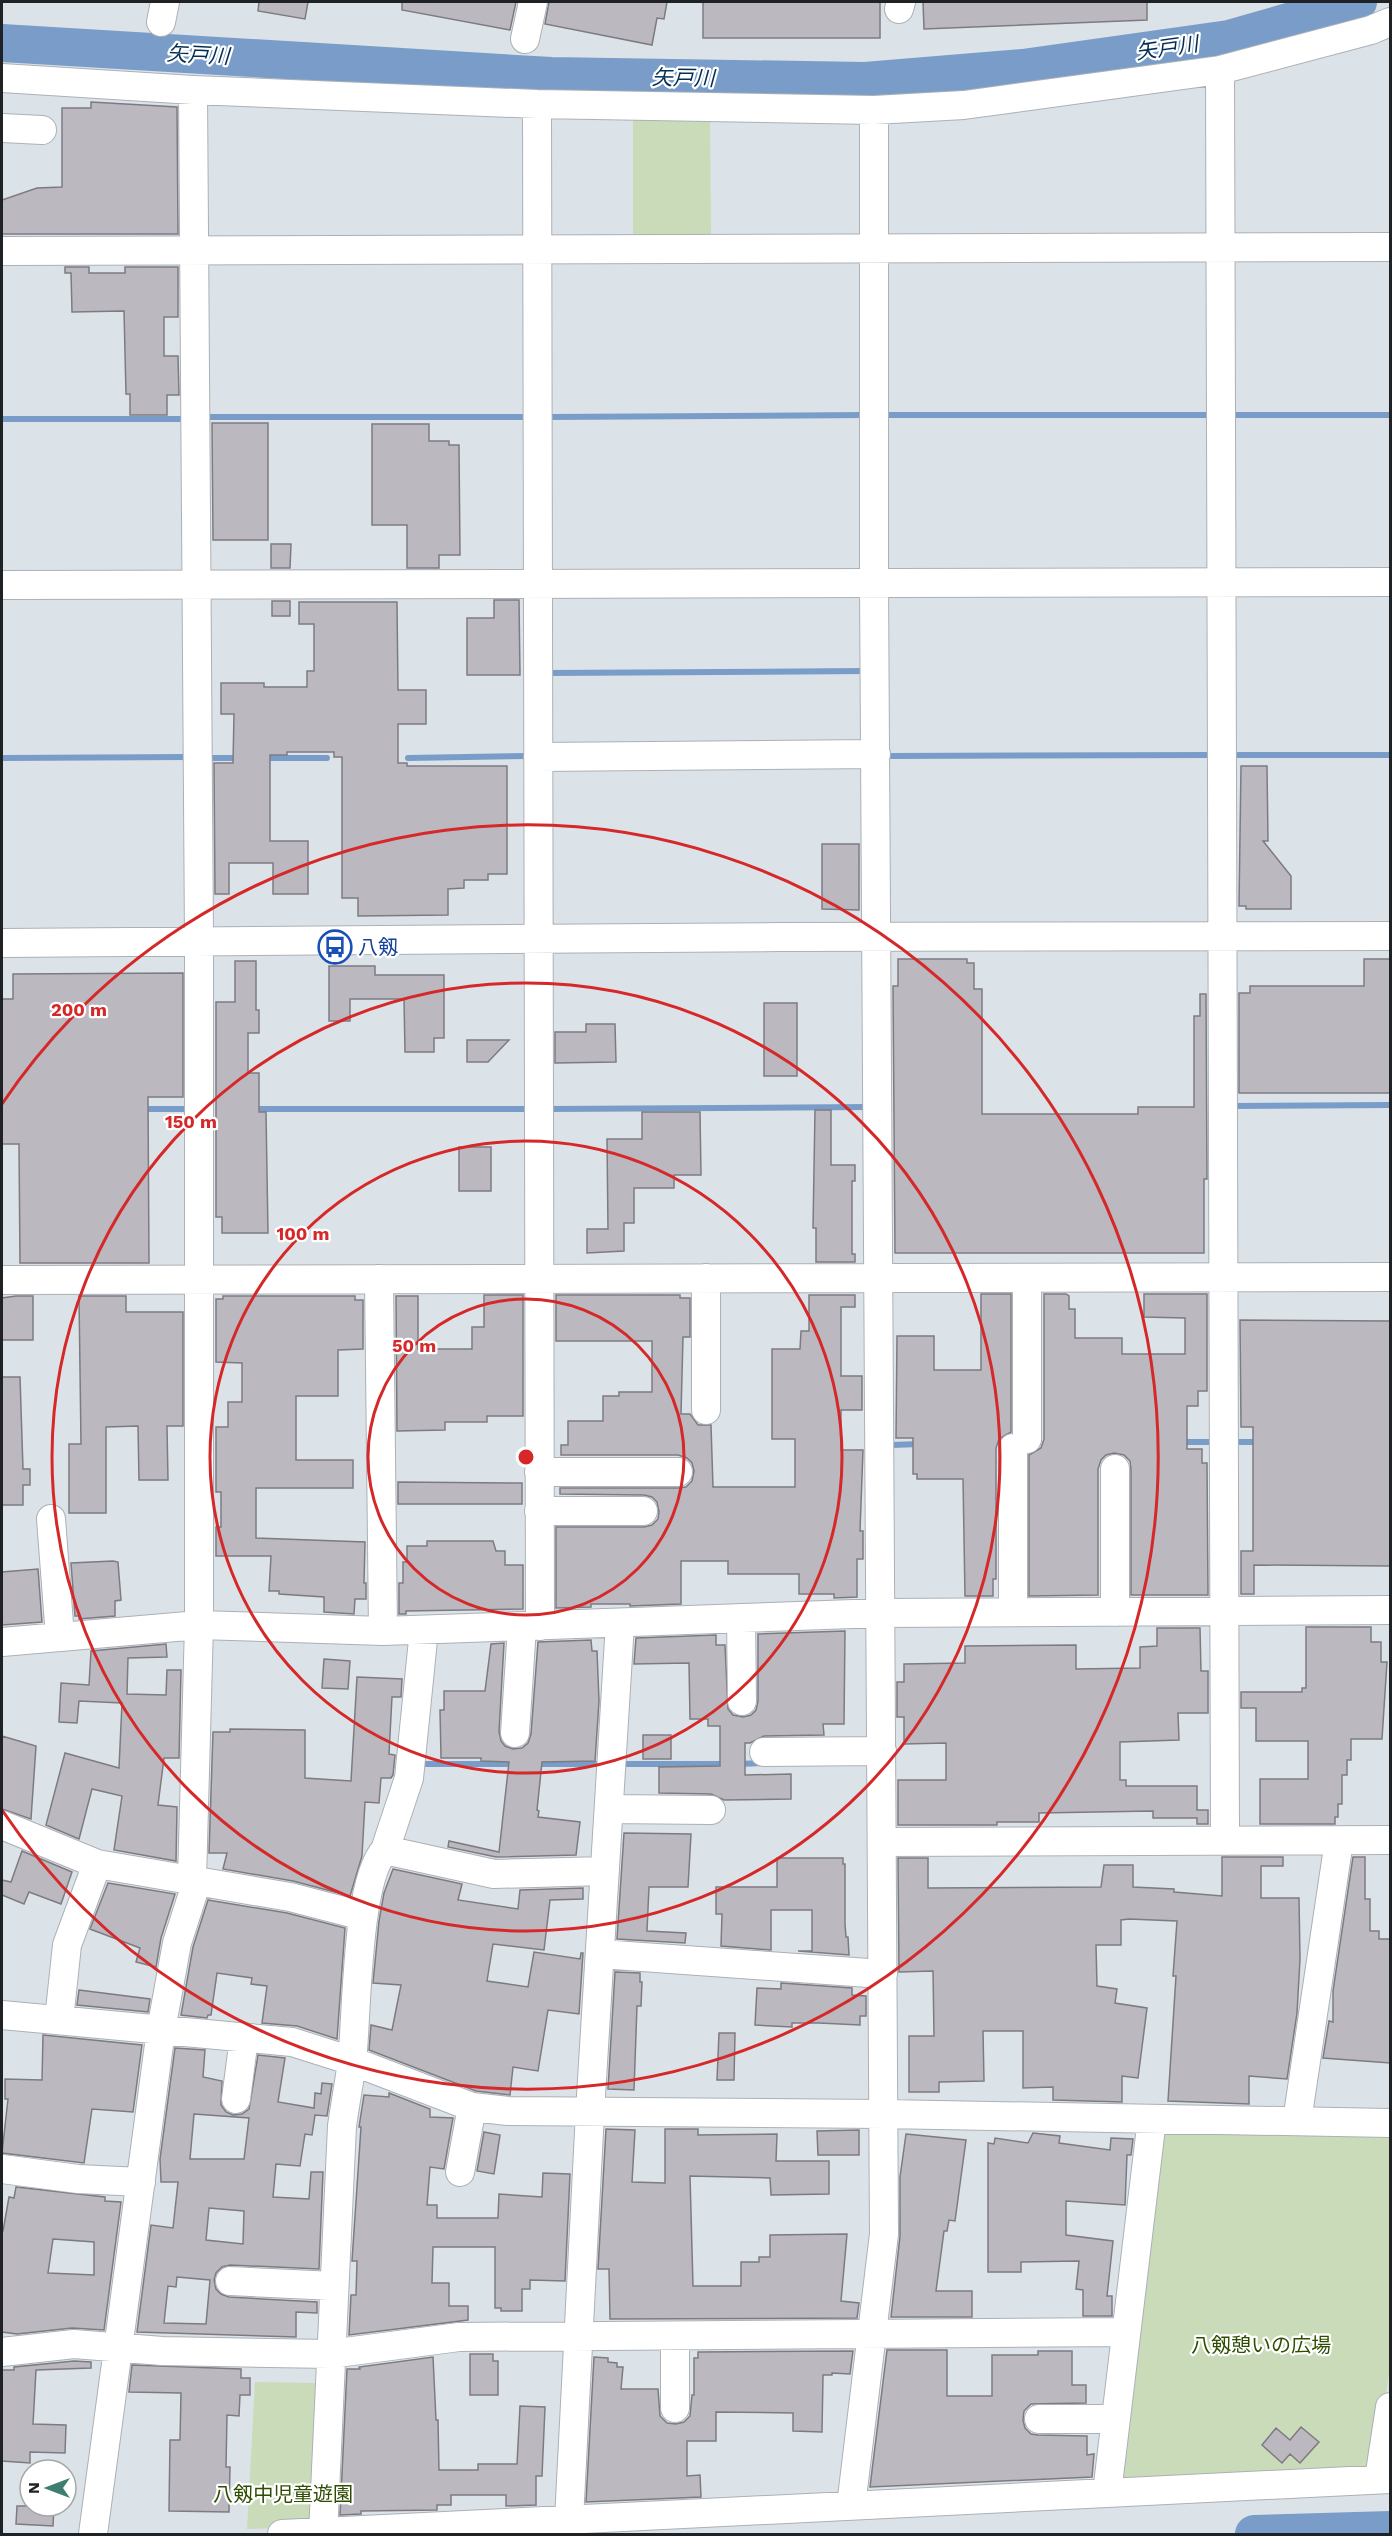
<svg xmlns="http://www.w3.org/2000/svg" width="1392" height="2536" font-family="'Work Sans','Noto Sans JP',sans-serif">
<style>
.green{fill:#c9dbb9}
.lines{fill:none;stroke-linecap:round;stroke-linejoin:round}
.stream{stroke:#799dc8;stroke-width:6}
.river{stroke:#799dc8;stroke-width:38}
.building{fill:#bbb8c0;stroke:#7d7b82;stroke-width:1.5;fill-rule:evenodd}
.minor-casing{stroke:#abb1b6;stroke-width:30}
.minor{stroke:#fff;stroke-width:28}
.ring{fill:none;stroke:#d62828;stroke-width:3}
.labels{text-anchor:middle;stroke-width:4.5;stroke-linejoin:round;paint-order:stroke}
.transit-label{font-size:20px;fill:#164399;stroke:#fff;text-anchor:start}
.park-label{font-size:20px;fill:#2f4d00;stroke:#fff}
.water-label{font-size:21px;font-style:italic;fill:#042d54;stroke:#fff}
.centre{fill:#d62828;stroke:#fff;stroke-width:3}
.ring-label{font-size:18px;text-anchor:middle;font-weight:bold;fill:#d62828;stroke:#fff;stroke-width:4.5;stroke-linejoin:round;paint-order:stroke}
</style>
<rect width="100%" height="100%" fill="#dce3e8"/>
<path class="green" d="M633,116H710L711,239H633Z
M1163,2132L1390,2135V2368L1376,2458L1364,2470L1121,2485Z
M255,2382L320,2383L312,2527L247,2529Z"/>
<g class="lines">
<path class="stream" d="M888,415H1212
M1229,415H1390
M207,417H526
M547,417L866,415
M2,419H187
M547,673L866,671
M1231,755H1390
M888,756L1212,755
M2,758L189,757
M209,758H241
M264,758H327
M408,758L529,756
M1234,1106L1390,1105
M140,1109H189
M253,1109H529
M549,1109L867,1107
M1179,1442H1215
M1233,1442H1261
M892,1445L919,1444
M419,1764H514
M534,1764H604
M623,1764H728
M738,1764L764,1763"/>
<path class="river" d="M2,43L551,76L865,81L1023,68L1229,39L1358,2
M1254,2534L1390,2530"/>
</g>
<path class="building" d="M259,2H308L305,19L258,11Z
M402,2H516L510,30L402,10Z
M549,2H667L664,19L657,18L652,45L545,24Z
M703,2H880V38H703Z
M923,2H1147V20L924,29Z
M91,102L177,107L178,234H2V200L37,188L62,187V108H91Z
M65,267H89V273H125V267H178V317H164V356H178L179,395H167V415H130V394H126L124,311L72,312L71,273H65Z
M212,423H268V540H213Z
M372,424H429V441H449V445H459L460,555H439V568H407V525H372Z
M271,544H291L290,568H271Z
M494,600H519L520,675H467V618H494Z
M272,601H290V616H272Z
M299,602H397L398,690H426V724H398V763H407V766H507V874H488V880H464V888L448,889V915L358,916V898H342V757H334V752H287V755H270V841H308V894H273V863H229V894H215L214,763H233L234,714H221V683H264V687H307V671H314V624H299Z
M1241,766H1267L1268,841H1263L1291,876V909H1246V906H1239Z
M822,844H859V910L822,909Z
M898,959H967V963H974V989H982V1114H1138V1107H1194V1016H1200V994H1206L1207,1179H1204V1253H895L893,986H898Z
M1364,959H1390V1093H1239V993H1250V986H1364Z
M235,961H256V1010H259V1033H248V1073H259V1112H266L268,1233H222V1217H216V1002H235Z
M329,966H375V975H444V1038H434V1052H405L404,999H350V1021H329Z
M183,973V1097H148L149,1263H20L19,1144H2V999H13V974Z
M764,1003H797V1076H764Z
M586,1024H615L616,1062L555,1063V1032H586Z
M467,1040H509L488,1062H467Z
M815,1110H831V1165H855V1181H852V1254H855V1262H816V1228H813Z
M642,1112H700L701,1175H674V1188H634V1223H624V1251L587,1253V1229H608L607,1139H642Z
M459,1147H491V1191H459Z
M981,1294H1011V1432L999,1439L996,1448V1579H993V1596H965L963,1479H917V1474H913V1438H896L897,1336H934V1370H981Z
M1044,1294H1066L1069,1296V1309H1075V1338H1122V1354H1185V1318L1144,1317V1294H1207V1391H1198V1406H1187V1449H1202V1463H1207L1208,1595H1131V1469L1130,1461L1124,1455L1114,1453L1106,1455L1101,1460L1098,1469V1595L1029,1596V1455L1041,1448L1044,1439Z
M484,1295H523V1416H487V1422H445V1430L397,1431L396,1296H418V1349H472V1327H484Z
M556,1295H680V1298H690V1337H683L681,1414H690L698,1425H711L713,1487H795V1439H772V1349H800L801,1331H809V1295H855V1307H841V1376H862V1410H841V1450H863L860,1531H863V1559H857V1597L834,1598V1594H799V1574H728V1561H681V1604L630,1606V1604H591V1607L556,1608V1527H644L652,1525L658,1519L659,1512L657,1502L652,1497L644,1495L560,1494V1488H678L686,1487L692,1481L694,1471L692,1463L687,1458L678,1455H561V1445H568V1421H603V1396H619V1392H652V1341H556Z
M16,1296H33V1340H2V1298Z
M79,1296H126V1312H183V1426H167L168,1480H139L138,1426L106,1427V1513H69V1444H81Z
M223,1296H355V1300H363V1349L338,1350V1396H296V1460H353V1488H256V1538L365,1542L364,1583H366V1599H355L354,1614L324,1612V1597L279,1594V1591H269L271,1556H216V1527H221V1492H216V1427H228V1402H242V1363L216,1362V1299H223Z
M1240,1320L1390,1321V1566L1254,1565V1594H1241V1551H1253V1427H1241Z
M2,1377H20L23,1469H30V1485H23V1505H2Z
M398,1482L522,1483V1504H398Z
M427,1541H493L496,1551H505V1565H523V1609L406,1611V1614H399V1583H403V1562H407V1546H427Z
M113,1561L118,1562L121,1600L115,1601V1616L79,1619V1616H75L71,1563Z
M38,1569L42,1622L2,1625V1572Z
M1306,1627H1371V1642H1381V1662H1387L1382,1739H1351V1760H1347V1775H1342V1804H1338V1817H1335V1824H1260V1779H1308V1741H1256V1708H1241V1692H1302V1688H1306Z
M1157,1628H1200L1201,1671H1208V1713H1178L1179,1740L1120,1742V1780H1126V1786H1197V1810H1208V1824H1197V1818H1153V1811L1039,1813V1822H997V1825H898V1780H946V1743L904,1744V1717H897V1682H904V1664L965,1663V1646L1076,1645V1669L1140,1668V1647L1157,1646Z
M845,1631L844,1724H823L824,1735L764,1736L750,1743H745V1775L791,1774V1799L724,1800L711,1794L659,1793V1767L720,1766V1726H708V1719H690L689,1663L634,1664L636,1638L716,1635V1645H725L728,1709L733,1715L743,1717L751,1715L756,1710L758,1701V1634Z
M591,1640L592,1651H597L599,1701L595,1761L542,1762L537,1810L539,1811L538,1817L580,1822L576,1855L496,1857L448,1847L449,1841L499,1852L509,1762L481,1761V1758H441L440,1710H444V1691H485L491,1644L504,1643L499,1732L501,1741L505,1746L513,1749L522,1748L528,1743L531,1734L538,1642Z
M166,1644L167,1657L128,1658L127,1694L166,1695L167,1670H181L179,1758H164L158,1805L177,1807L176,1861L114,1850L122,1796L92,1789L79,1839L46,1825L65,1753L119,1768L122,1703L79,1701L77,1723L59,1722L61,1683L89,1685L91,1651Z
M324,1659L350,1661L348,1689L322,1688Z
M357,1677L402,1679L401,1697H392L389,1754L395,1755L393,1775L391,1778H381L379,1803L365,1802L362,1856L350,1896L293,1881L223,1869L227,1853H209L213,1732H230V1729L305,1730V1778L351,1781Z
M643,1735H671V1759H643Z
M2,1736L36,1746L31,1819L2,1809Z
M624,1833L691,1834L688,1887H649L647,1931L686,1933L685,1943L617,1939Z
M22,1851L72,1872L61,1904L29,1892L24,1904L2,1895V1880L11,1882Z
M1222,1857H1283V1866H1261V1898H1299L1300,1959L1297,2013L1287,2079L1249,2076V2104L1168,2101L1176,1976H1173L1177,1921L1129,1919L1121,1920V1945H1096L1097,1986L1117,1989L1115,2003L1147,2008L1138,2078L1122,2076V2102L1053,2100V2087L1023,2088V2031H983L984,2081L939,2082V2092H909V2036H934L933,1971L899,1972L898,1858H928V1888L1101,1887L1104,1865H1133V1887L1174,1889V1892L1222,1896Z
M1353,1857H1365V1899H1370V1931H1379V1939H1390V2063L1323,2058L1329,2021L1333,2022V1991Z
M777,1858H843V1864H845V1924L846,1937H848L849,1955L798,1951H812V1910H771V1950L721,1946L722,1914H716V1887H777Z
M393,1869L462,1884L458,1900L518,1909L520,1890L583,1888V1899L550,1900L544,1950L493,1944L487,1981L528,1987L534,1952L580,1959L581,1953H583L579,2014L548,2010L538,2071L513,2067L510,2095L476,2091L369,2050L371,2025L392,2030L401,1985L373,1983L379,1921L384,1893Z
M108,1883L175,1894L161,1938L156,1967L136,1962L140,1948L90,1929Z
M208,1900L287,1913L345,1928L337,2039L297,2026L262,2023L267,1986L251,1984L252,1978L217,1973L211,2015H208L207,2018L181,2015L193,1947Z
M615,1972L640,1973V1982H642L641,2006H637L634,2090L608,2089Z
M781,1983L852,1988V1995L866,1996V2016H860V2025L819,2023H792V2027L755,2025L757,1988L781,1989Z
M79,1990L150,1999L148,2012L77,2005Z
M719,2033H735L734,2080H717Z
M43,2035L142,2045L133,2112L92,2109L84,2163L2,2153L8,2099H5V2079L42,2080Z
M175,2048L205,2050L203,2077L222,2081L221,2105L226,2112L233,2115L242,2114L249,2109L258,2055L285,2058L278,2102L314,2108L315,2093L321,2094L322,2083L332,2084L327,2116L315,2115L312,2135L305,2134L300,2166L276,2164L273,2197L309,2199L311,2172H323L319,2269L230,2265L222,2267L216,2273L214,2280L216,2289L221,2294L229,2297L317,2302V2313L296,2312V2337L137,2332L151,2225L173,2228L178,2182H161L160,2159ZM194,2114L249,2118L244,2159H190ZM209,2208L244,2211L243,2244L206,2240ZM177,2277L210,2280L206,2324L164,2323L168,2286L176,2287Z
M389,2093L430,2109V2117L453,2118L444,2169L430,2167L427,2205H437V2218H498L499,2194L542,2197L543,2173L570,2174L565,2281L530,2280V2289H522V2311H501V2308H495V2247H433L432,2283H449V2306H468V2320L349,2335L351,2295H356L357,2261H352L361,2127H359L364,2095L389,2097Z
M606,2129L635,2130L632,2182L665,2183V2129H698V2135L777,2134L776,2161H829V2194L771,2195L770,2178L690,2176L693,2286H741V2262H759V2257H770V2235L847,2234L841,2301L859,2303L857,2318L610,2319L609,2269H598Z
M859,2130V2155H818L817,2131Z
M484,2132L500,2135L494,2174L477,2171Z
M1033,2133L1060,2136L1059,2143L1110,2150L1111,2138L1133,2139L1131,2155H1127L1125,2205L1066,2201V2235L1113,2241L1107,2296H1112V2316H1083V2290L1076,2289L1079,2261L1021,2262V2272H988V2143L994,2144L995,2138L1028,2143Z
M906,2134L966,2140L955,2221L949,2220L947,2231H944L936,2291H972V2317H891L900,2236V2177Z
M16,2187L105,2197V2201L121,2202L104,2330L72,2328L17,2334L2,2332V2231H3L9,2197L14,2198ZM53,2239L94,2242V2275L48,2273Z
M887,2350H947V2396H992V2355H1038V2351H1072V2385H1086V2403L1031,2404L1024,2411L1023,2420L1025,2428L1031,2434L1038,2435L1087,2436V2455L1094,2454L1092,2477L870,2487Z
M853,2351L850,2374L832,2373V2375H823L822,2432L793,2431V2413L716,2412V2441H687V2476L700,2475L701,2497L586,2502L594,2357L608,2358V2362L617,2363V2367H623L621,2389H658L660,2416L667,2423L676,2424L684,2422L690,2416L692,2395H694V2358H698V2352Z
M470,2354H493V2361H498V2395H470Z
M433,2357L436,2420H438L439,2470H478V2464H517L520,2406L545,2407L542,2476H536V2505L506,2506V2495H451V2505H437V2510L361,2511V2514L340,2515L347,2369H360L359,2367Z
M74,2361L91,2362V2368L36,2370L33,2424L66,2425L65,2453L30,2452V2463L2,2461V2370H14V2367Z
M132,2365L241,2369V2378H250V2395H240L239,2416L227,2415L226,2467H230L229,2512L169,2511L170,2440H180L181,2393L129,2392Z
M1301,2427L1319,2442L1300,2463L1290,2454L1282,2463L1262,2445L1276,2428L1290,2440Z
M17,2506H54L53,2526L16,2524Z"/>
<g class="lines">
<g class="minor-casing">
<path id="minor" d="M899,9L901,2
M161,22L165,2
M525,39L533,2
M1220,70L1225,1841
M2,78L193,90L537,104L874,110L964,105L1220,70L1371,30L1390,22
M537,104L540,1626
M2,128L42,130
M2,251L1390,247
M2,585L1390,582
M538,757L876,754
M2,943L782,937L1390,936
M379,1279L383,1631
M2,1280L1390,1277
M706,1410V1278
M1027,1439V1278
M1115,1469V1612
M539,1472H678
M539,1511H643
M51,1519L60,1637
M1013,1612V1448
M741,1618L742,1701
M2,1642L199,1625L383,1631L881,1613L1390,1610
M515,1733L522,1627
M764,1752L882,1751
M609,1809L711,1810
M2,1825L97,1864L290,1897L363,1916
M882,1842L1390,1840
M385,1850L494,1874L605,1871
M192,1880L199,1625V941L193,90
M600,1954L883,1974
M2,2015L292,2042L352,2061L472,2107L508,2111L884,2114L1390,2123
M59,2020L67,1945L97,1864
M236,2099L244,2038
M1152,2119L1107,2493L1390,2479
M1297,2121L1339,1841
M2,2169L78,2179L141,2182
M460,2172L472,2107
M230,2281L334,2286
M675,2336V2408
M2,2352L74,2344L162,2351L330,2354L459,2337L1126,2332
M1039,2419H1116
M1379,2479L1390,2407
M851,2506L884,2234L874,583V110
M569,2520L590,2112L620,1623
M93,2534L161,2030L177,1943L197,1881
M282,2534L1107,2493
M323,2534L342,2126C345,2105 349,2083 352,2062C357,2016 356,1880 385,1850L409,1778L424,1630"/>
</g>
<use href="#minor" class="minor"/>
</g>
<g class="ring">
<circle cx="526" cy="1457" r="158"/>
<circle cx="526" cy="1457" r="316"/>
<circle cx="526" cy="1457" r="474"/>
<path d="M2 1104A632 632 0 1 1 2 1810"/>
</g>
<defs>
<g id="bus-ring" transform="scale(1.725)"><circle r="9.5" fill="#fff" stroke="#1a4fb4" stroke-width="1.5"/><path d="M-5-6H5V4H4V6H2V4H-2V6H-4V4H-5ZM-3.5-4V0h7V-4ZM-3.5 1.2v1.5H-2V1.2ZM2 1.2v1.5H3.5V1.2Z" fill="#1a4fb4"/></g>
</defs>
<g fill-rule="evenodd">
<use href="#bus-ring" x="335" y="947"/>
</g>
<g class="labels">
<g class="transit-label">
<text x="358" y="954">八剱</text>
</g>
<g class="park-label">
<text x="1261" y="2352">八剱憩いの広場</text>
<text x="283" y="2501">八剱中児童遊園</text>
</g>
<g class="water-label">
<text transform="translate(1167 48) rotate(-8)" y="7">矢戸川</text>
<text transform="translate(198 55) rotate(3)" y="7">矢戸川</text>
<text transform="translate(683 78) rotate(1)" y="7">矢戸川</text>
</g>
</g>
<circle cx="526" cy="1457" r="9" class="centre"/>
<g class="ring-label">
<text x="79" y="1016">200 m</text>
<text x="191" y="1128">150 m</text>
<text x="303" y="1240">100 m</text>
<text x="414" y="1352">50 m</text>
</g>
<rect width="1392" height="2536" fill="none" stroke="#1f2224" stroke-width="6"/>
<g transform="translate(48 2488) rotate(270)"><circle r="28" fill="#ffffff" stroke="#a5a7a7" stroke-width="1.5"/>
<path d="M0-4.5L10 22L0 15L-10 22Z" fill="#3e7f70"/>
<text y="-9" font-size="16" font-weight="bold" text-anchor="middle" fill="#1f2224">N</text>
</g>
</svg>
